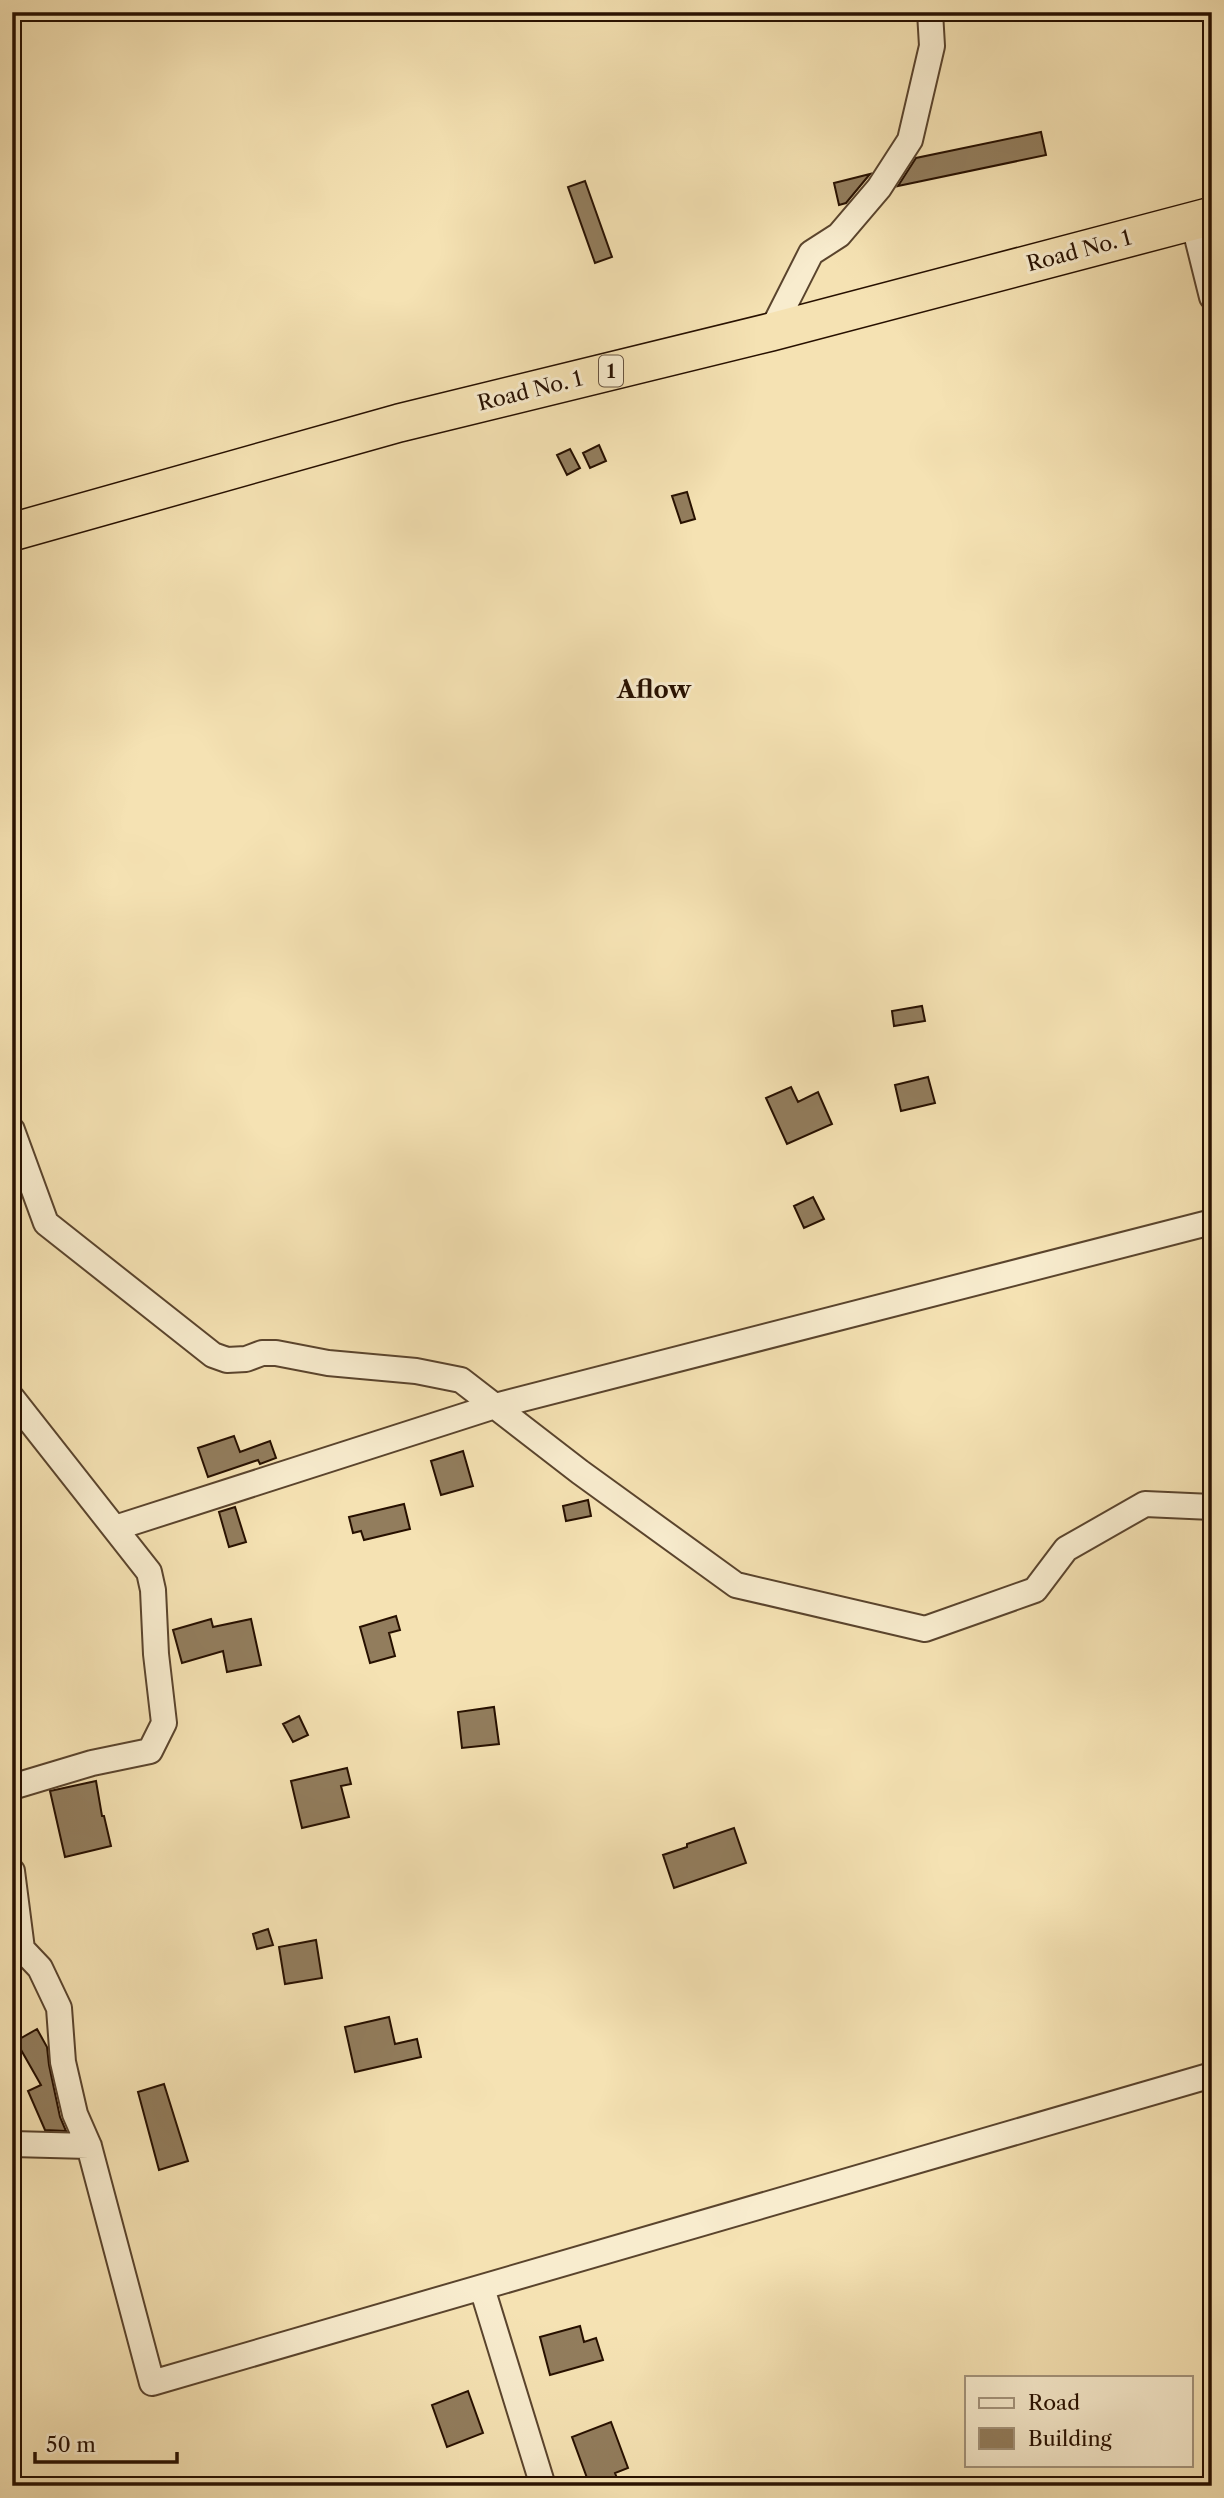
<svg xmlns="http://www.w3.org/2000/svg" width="1224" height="2498" font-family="'Libre Caslon Text',serif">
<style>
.building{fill:#927d5d;stroke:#271000;stroke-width:2}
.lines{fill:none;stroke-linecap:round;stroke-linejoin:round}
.minor-casing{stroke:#5a442d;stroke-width:28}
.highway-casing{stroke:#271000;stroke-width:40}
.minor{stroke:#f8ecce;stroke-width:24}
.highway{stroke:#f5e2b3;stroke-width:37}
.labels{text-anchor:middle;stroke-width:6;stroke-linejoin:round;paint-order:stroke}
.shield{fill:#f8ecce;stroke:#66523e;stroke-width:2}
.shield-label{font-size:19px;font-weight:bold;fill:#271000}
.street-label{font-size:21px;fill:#271000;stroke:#f8ecce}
.quarter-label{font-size:24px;font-weight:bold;fill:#271000;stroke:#f8ecce}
</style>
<rect width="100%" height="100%" fill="#f5e2b3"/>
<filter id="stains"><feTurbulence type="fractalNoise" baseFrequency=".00286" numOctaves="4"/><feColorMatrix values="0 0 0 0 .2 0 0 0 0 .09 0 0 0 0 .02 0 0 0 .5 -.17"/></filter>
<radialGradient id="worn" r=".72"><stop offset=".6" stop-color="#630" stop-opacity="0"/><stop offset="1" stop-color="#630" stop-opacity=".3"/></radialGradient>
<path class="building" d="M1041,132L1046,155L898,186L916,158Z
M870,174L846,203L839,205L834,183Z
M585,181L612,257L595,263L568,187Z
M599,445L606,461L590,468L583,453Z
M570,449L580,468L567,475L557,455Z
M687,492L695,519L681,523L672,496Z
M922,1006L925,1021L894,1026L892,1011Z
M928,1077L935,1103L901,1111L895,1085Z
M791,1087L798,1102L818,1092L832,1124L787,1144L766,1098Z
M813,1197L824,1219L804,1228L794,1206Z
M234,1436L240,1452L270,1441L276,1458L260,1464L258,1460L208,1477L198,1448Z
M463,1451L473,1486L441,1495L431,1461Z
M588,1500L591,1516L566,1521L563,1506Z
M404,1504L410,1529L364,1540L361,1531L353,1533L349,1517Z
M235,1507L246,1542L229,1547L219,1512Z
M396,1616L400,1630L389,1633L395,1656L370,1663L360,1627Z
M211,1619L213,1627L251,1619L261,1665L227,1672L223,1651L182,1663L173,1630Z
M494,1707L499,1744L462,1748L458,1712Z
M299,1716L308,1735L293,1742L283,1724Z
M347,1768L351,1784L341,1786L349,1817L302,1828L291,1781Z
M96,1781L102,1816H104L111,1846L65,1857L50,1791Z
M734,1828L746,1863L674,1888L663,1855L687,1847V1844Z
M268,1929L273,1945L257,1949L253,1934Z
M316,1940L322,1978L285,1984L279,1947Z
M389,2017L395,2044L417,2039L421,2057L355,2072L345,2027Z
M37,2029L47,2047L49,2065L60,2117L66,2131L45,2130L28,2091L41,2085L16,2041Z
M164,2084L188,2161L159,2170L138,2092Z
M580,2326L584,2342L596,2338L603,2360L550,2375L540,2337Z
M468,2391L483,2433L447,2447L432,2405Z
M611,2422L628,2468L615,2473L620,2486H590L572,2437Z"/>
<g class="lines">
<g class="minor-casing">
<path id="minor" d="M1193,221L1212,297
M771,332L811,253L839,235L879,188L910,140L932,46L930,12
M12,1130L46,1223L213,1355L227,1360L246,1359L262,1353H276L328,1363L416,1371L461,1380L580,1472L736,1585L925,1629L1035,1590L1066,1549L1145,1504L1212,1507
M12,1398L149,1572L153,1590L156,1654L164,1723L150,1751L92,1763L12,1787
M115,1528L495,1406L1212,1222
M12,1871L22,1949L40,1968L59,2008L63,2062L75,2114L89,2146L152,2383L1212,2075
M12,2144L89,2146
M482,2288L543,2486"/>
</g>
<g class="highway-casing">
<path id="highway" d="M12,532L399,423L771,332L1212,216"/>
</g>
<use href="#minor" class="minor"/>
<use href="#highway" class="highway"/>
</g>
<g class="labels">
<rect class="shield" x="599" y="355.5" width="24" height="31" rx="5"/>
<g class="shield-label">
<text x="611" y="378">1</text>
</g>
<g class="street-label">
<text transform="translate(1079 251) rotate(-15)" y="7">Road No. 1</text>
<text transform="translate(530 391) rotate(-14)" y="7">Road No. 1</text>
</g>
<g class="quarter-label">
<text x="654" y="698">Aflow</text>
</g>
</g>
<rect width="1224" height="2498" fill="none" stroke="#f5e2b3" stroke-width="42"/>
<rect x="14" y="14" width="1196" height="2470" fill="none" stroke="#271000" stroke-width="3.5"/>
<rect x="21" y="21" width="1182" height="2456" fill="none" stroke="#271000" stroke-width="2"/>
<rect x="965" y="2376" width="228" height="91" fill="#f8ecce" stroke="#a4947c" stroke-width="2"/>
<rect x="979" y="2398" width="35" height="10" fill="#f8ecce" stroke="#a4947c" stroke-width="2"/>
<text x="1028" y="2410" font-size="21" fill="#271000">Road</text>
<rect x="979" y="2428" width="35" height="21" fill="#927d5d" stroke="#a4947c" stroke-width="2"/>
<text x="1028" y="2446" font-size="21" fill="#271000">Building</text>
<path d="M35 2452v10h142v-10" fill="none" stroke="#271000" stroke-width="3.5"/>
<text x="46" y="2452" font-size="21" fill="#271000" stroke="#f8ecce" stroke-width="5" paint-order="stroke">50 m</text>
<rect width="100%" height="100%" filter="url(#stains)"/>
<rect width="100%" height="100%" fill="url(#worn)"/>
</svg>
